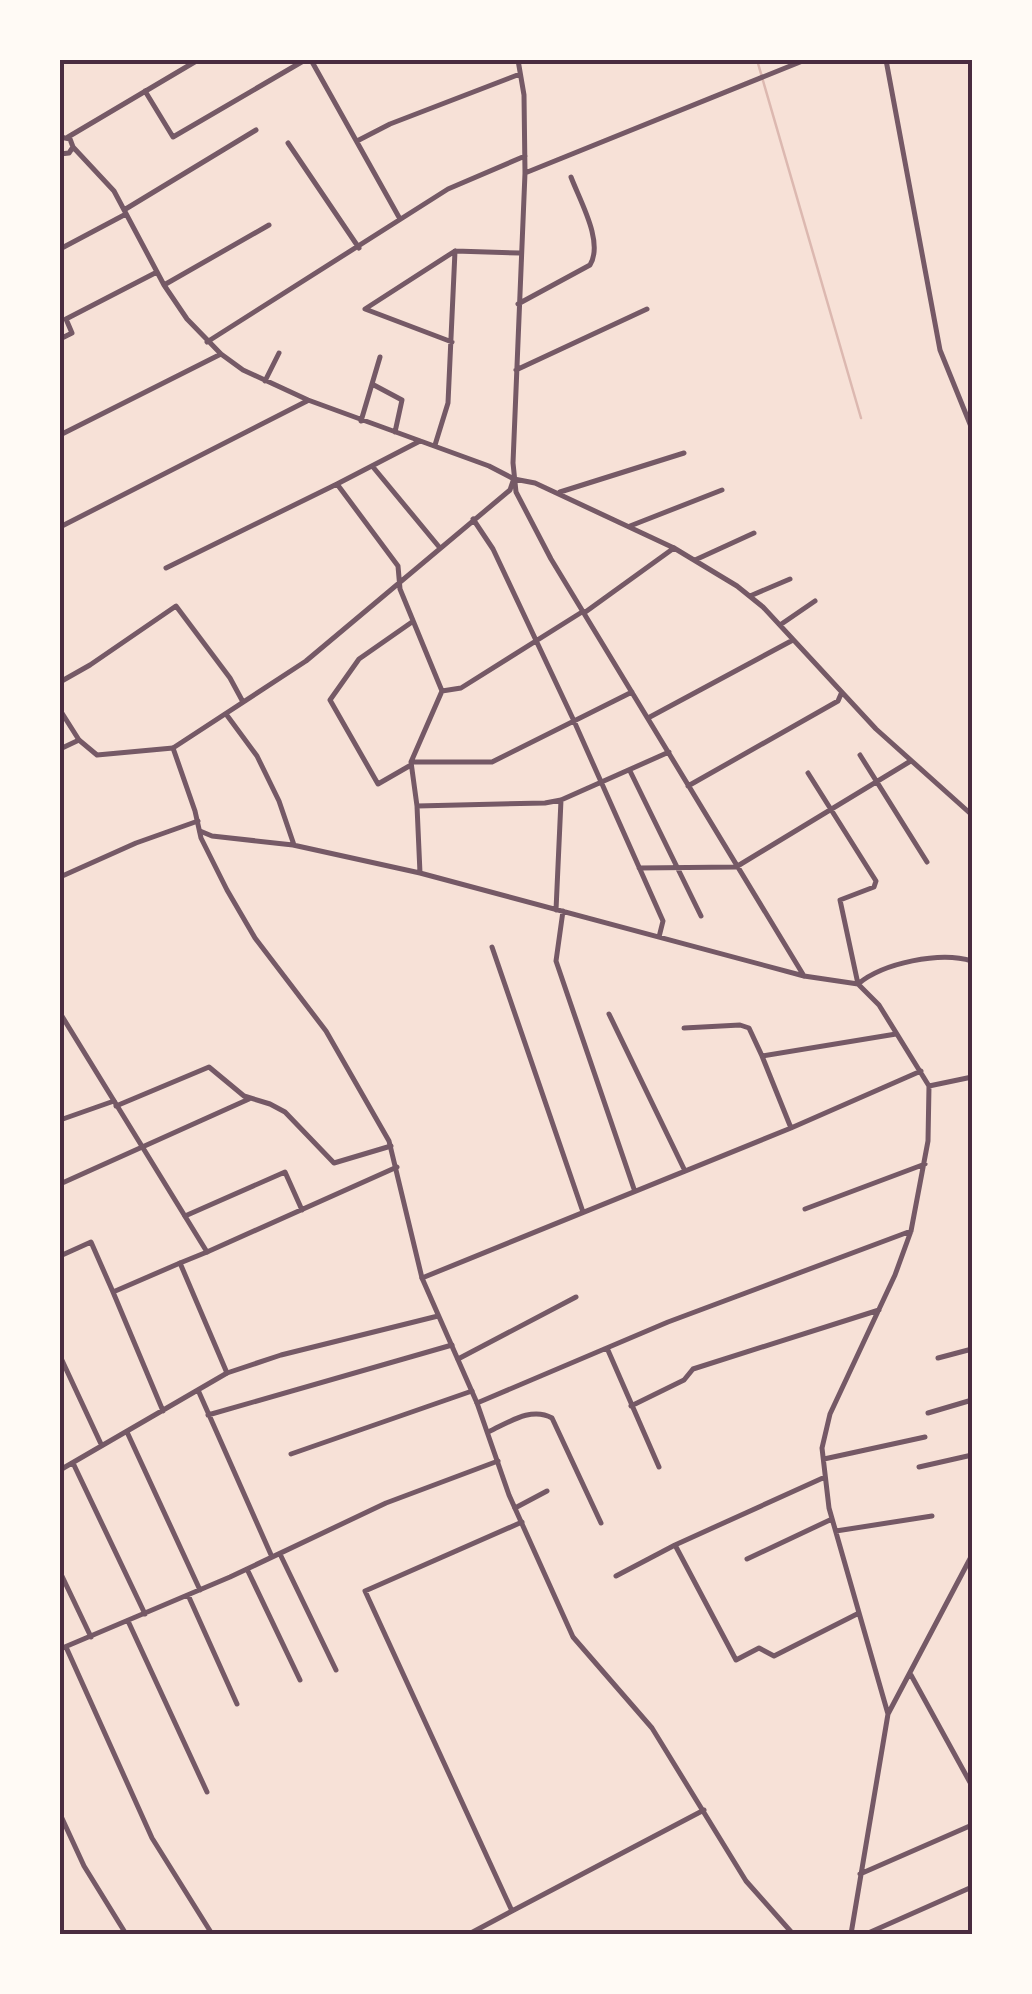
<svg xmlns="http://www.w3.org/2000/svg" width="1032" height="1994" font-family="Lato,sans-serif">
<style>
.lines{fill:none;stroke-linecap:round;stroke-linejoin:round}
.stream{stroke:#dcb8b0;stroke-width:2.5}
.minor{stroke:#755966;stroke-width:5}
.tertiary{stroke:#755966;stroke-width:5}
.neatline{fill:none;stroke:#4a2c40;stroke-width:4}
</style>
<rect width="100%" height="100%" fill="#f7e1d7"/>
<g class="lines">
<path class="stream" d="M757,60L861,418"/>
<path class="minor" d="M311,60L400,219
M518,60L524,95L525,173L513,463L516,492L551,559L804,976
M886,60L940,350L972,429
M145,91L173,137L305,60
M60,137L70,139L73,147L69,153L60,154
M68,137L198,60
M357,141L390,124L520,74
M288,143L359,248
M73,147L114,191L164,285L187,319L221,354L243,370L308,400L489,466L514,479L535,483L674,548L737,586L763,607L876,729L972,815
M525,173L805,60
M124,210L256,130
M60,249L126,214
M164,285L269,225
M518,304L590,265C604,242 580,201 571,177
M60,339L72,333L66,319L157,272
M207,342L448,189L525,156
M452,342L365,309L455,251
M516,370L647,309
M265,381L279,353
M372,384L402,400L395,432
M361,421L380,357
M60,435L221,354
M435,445L448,403L455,251L520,253
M373,467L440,548
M560,492L684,453
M473,519L493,549L574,721L663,921L659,937
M630,526L722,490
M60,527L307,401
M695,560L754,533
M166,568L337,484
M750,596L790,579
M584,613L674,548
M780,625L815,601
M60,682L90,665L176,606L230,678L243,702
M442,691L461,688L582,612
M226,714L257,756L279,801L294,845
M648,718L793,640
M173,748L306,661L510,490L513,481
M60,749L79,740
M860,755L927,862
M411,762H492L632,692
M411,765L378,784L330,700L359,659L412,622
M630,771L701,916
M808,773L876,881L874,887L840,900L858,984
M688,786L838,701L841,694
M417,806L411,762L442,691L400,589L398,566L337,484L420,441
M200,831L212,836L293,845L420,873L804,976L858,984
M639,868L736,867L909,762
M420,873L417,806L545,803L561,800L669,752
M60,877L136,843L198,821
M556,910L561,800
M563,911L556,961L634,1189
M492,947L583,1212
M858,984L879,1005L929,1086L928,1141L911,1231L895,1275L830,1414L822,1448L829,1508L888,1714
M858,984C883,963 940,951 972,961
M609,1014L685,1171
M684,1028L740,1025L749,1028L762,1056
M929,1086L972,1077
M116,1106L209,1067L244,1096L270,1104L285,1112L334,1163L391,1146
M60,1120L114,1101
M791,1128L762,1056L896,1034
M60,1184L249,1099
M805,1209L925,1164
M185,1216L285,1172L302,1210
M207,1252L397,1167
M60,1256L91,1242L113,1292
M422,1278L791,1128L921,1071
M607,1348L659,1467
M60,1356L101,1444
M938,1358L972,1349
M458,1359L576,1297
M198,1390L272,1557
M477,1403L668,1322L911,1231
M631,1406L684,1380L693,1369L879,1310
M163,1411L113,1292L180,1263
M928,1413L972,1400
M208,1415L452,1345
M127,1432L200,1590
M488,1432C508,1423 531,1406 552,1418L601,1523
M291,1454L472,1391
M824,1459L925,1437
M73,1463L145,1614
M919,1467L972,1455
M60,1470L227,1373
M515,1508L547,1491
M836,1531L932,1516
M675,1545L736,1660L759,1648L774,1656L859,1613
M280,1554L336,1670
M747,1559L832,1519
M247,1569L300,1680
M60,1572L91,1637
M616,1576L675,1545L825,1477
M188,1595L237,1704
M128,1621L207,1792
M66,1647L152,1838L212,1934
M60,1649L230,1577L386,1503L498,1461
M911,1675L972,1786
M60,1814L84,1866L126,1934
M860,1874L972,1825
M512,1911L704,1810
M469,1934L512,1911L365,1591L522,1522
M851,1934L888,1714L972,1555
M866,1934L972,1887"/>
<path class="tertiary" d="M60,710L79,740L97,755L173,748L195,811L201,838L227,890L255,938L326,1031L389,1141L422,1278L477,1403L509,1495L573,1637L652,1728L746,1881L793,1934
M60,1013L207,1252L180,1263L227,1373L281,1355L438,1316"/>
</g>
<rect width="1032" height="1994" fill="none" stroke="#fffaf5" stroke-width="125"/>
<rect x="62" y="62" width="908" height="1870" class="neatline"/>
</svg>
